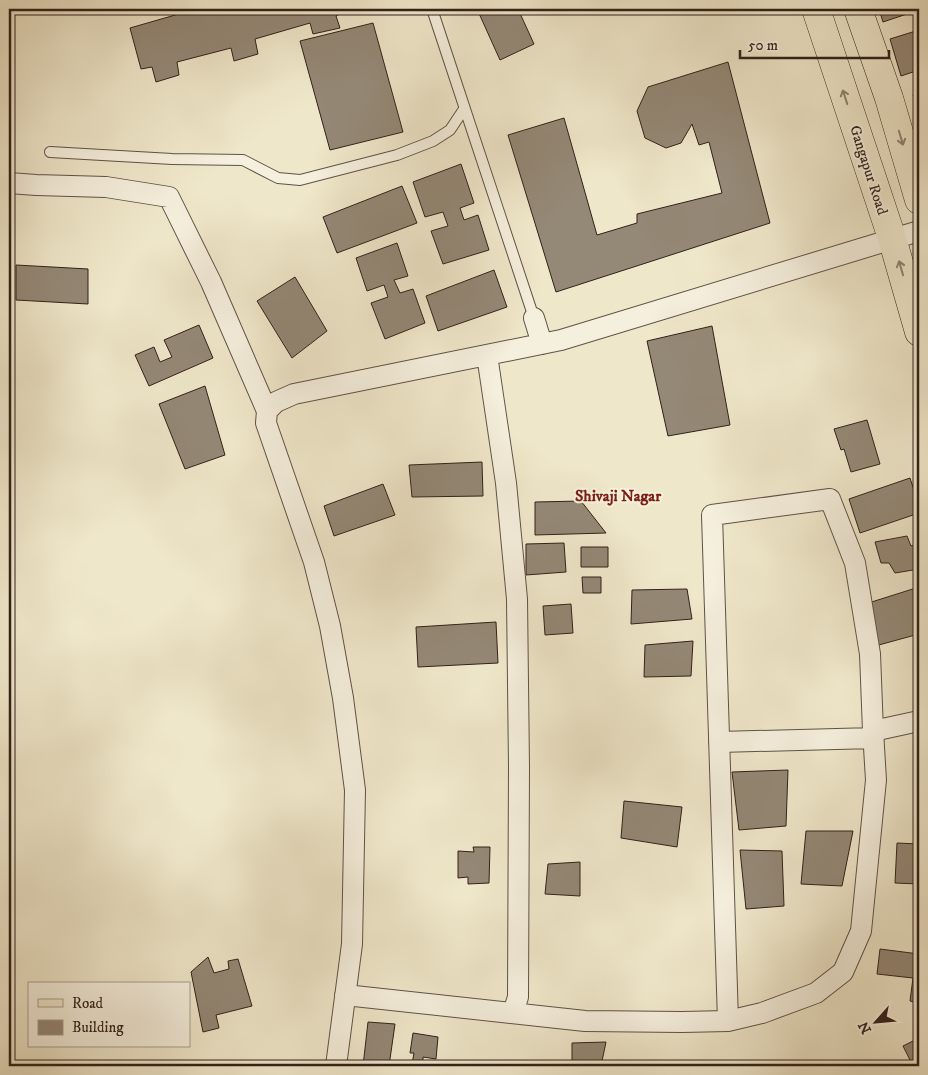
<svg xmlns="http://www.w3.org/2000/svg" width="928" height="1075" font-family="'IM FELL DW Pica',serif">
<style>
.building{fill:#948876;stroke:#31211a}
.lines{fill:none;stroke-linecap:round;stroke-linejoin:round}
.service-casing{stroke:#605246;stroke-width:12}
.minor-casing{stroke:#605246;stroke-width:22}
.primary-casing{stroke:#31211a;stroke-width:29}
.service{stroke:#f5efdd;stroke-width:10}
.minor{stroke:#f5efdd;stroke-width:20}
.primary{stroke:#efe7ca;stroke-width:28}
.oneway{stroke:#908472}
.labels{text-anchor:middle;stroke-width:4;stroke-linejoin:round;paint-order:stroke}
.street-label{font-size:15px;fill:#31211a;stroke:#f5efdd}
.neighbourhood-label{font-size:16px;font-weight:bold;fill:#7a1f14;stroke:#f5efdd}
</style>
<rect width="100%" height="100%" fill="#efe7ca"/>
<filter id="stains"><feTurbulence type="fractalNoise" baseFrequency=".004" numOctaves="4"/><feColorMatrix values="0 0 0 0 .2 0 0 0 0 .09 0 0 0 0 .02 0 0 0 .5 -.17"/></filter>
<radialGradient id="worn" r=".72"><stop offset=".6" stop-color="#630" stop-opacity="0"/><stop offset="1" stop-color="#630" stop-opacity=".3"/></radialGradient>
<path class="building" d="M196,9H344L345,11L336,16L340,28L313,34L310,23L255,39L258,54L234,61L231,48L177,62L179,75L156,82L152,67L141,69L130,28Z
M477,9H518L534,44L500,60Z
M879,9H919V10L883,22Z
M373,23L403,132L330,150L300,41Z
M919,30V70L901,76L890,39Z
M728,62L770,223L556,292L508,135L564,118L597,235L637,223V214L722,193L709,142L699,145L692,124L681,143L666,148L645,138L637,111L648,87Z
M919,93V111L913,95Z
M461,164L474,203L460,208L464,220L478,215L489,250L443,264L431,231L448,226L443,212L425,217L413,182Z
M402,186L417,223L337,253L323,217Z
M397,243L408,276L394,280L400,293L413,289L425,323L385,339L371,303L388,297L384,285L367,291L356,258Z
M16,265L88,269V304L16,300Z
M494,270L507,307L438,331L426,296Z
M295,277L327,331L292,358L257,301Z
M199,325L213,358L149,386L135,355L154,347L160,362L172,357L164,340Z
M712,326L730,425L668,436L647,341Z
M205,386L225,455L185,469L159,404Z
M867,420L880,464L851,472L844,449L841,450L834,429Z
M482,462L483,496L412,497L409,465Z
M910,478L919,506V513L860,533L849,499Z
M383,484L395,515L334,536L324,506Z
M581,501L606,533L535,535V502Z
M907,536L911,546L919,543V569L895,573L889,563H881L875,542Z
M564,543L566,572L526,575V544Z
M581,547H608V567H581Z
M582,577H601V593H583Z
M919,587V634L875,646L862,605Z
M687,589L692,619L631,624L632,590Z
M571,604L573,633L545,635L543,606Z
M496,622L498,663L418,667L416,627Z
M693,641L691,676L644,677L645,645Z
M788,770L786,826L739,830L732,772Z
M624,801L682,807L677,847L621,838Z
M806,831H853L842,886L801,884Z
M897,843L919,844V884L895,883Z
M473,847H490L489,883L468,884V877L458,878V851L474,852Z
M740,850L782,851L784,906L746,909Z
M580,862V896L545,894L548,864Z
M880,949L919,954V1003L910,1001L913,978L877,974Z
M208,957L214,973L229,969L228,961L238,959L252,1006L216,1015L219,1028L203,1032L191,972Z
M368,1022L395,1024L389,1066H363Z
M413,1033L438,1037L436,1059L423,1057V1065L412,1064L414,1053H410Z
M919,1038V1066H913L903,1046Z
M606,1042L601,1066H572V1043Z
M640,1063H660V1066H640Z"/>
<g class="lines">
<g class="service-casing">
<path id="service" d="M432,9L534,318
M50,152L172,159L243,160L278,178L300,180L397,155L433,141L450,130L464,109"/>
</g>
<g class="minor-casing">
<path id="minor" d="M9,183L36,185L106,187L169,197L211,282L267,411
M534,318L542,344
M487,355L506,483L517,599L519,767L518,997L513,1013
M719,742L874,738
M345,995L585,1021L682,1022L728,1021L762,1013L816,993L843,972L861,931L876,780L873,731L919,721
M728,1021L712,515L830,499L855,563L870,654L873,731
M336,1066L352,944L355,790L343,698L330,626L314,562L266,423L267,411L276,402L294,394L561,340L919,231"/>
</g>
<g class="primary-casing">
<path id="primary" d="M816,9L892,238L919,332
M858,9L889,98L919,200"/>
</g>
<use href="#service" class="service"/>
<use href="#minor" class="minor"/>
<use href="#primary" class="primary"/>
</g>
<defs><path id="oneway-shaft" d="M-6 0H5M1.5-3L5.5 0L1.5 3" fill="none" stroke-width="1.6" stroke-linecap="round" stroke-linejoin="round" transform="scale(1.25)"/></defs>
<g class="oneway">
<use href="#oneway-shaft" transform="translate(845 97) rotate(-108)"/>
<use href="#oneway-shaft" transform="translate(901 138) rotate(73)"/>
<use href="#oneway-shaft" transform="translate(901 268) rotate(-106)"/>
</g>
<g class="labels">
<g class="street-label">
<text transform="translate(869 170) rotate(72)" y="5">Gangapur Road</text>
</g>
<g class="neighbourhood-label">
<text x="618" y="501">Shivaji Nagar</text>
</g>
</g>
<rect width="928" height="1075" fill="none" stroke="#efe7ca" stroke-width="30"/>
<rect x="10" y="10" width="908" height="1055" fill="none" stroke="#31211a" stroke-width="2.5"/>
<rect x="15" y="15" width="898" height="1045" fill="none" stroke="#31211a"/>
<rect x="28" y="982" width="162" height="65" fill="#f5efdd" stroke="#a79d8f"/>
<rect x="38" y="999" width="25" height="8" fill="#efe7ca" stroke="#a79d8f"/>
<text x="72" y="1008" font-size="15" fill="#31211a">Road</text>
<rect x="38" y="1020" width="25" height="15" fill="#948876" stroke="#a79d8f"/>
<text x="72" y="1032" font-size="15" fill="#31211a">Building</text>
<g transform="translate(876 1022) rotate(243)" stroke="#f5efdd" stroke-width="4" paint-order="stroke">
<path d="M0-4L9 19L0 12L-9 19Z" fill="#31211a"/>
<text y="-8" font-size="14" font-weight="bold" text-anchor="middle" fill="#31211a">N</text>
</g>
<path d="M740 50v8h149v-8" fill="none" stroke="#31211a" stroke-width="2.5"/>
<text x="748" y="50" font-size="15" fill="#31211a" stroke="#f5efdd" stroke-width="4" paint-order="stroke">50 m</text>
<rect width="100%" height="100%" filter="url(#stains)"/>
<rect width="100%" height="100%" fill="url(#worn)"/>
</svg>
